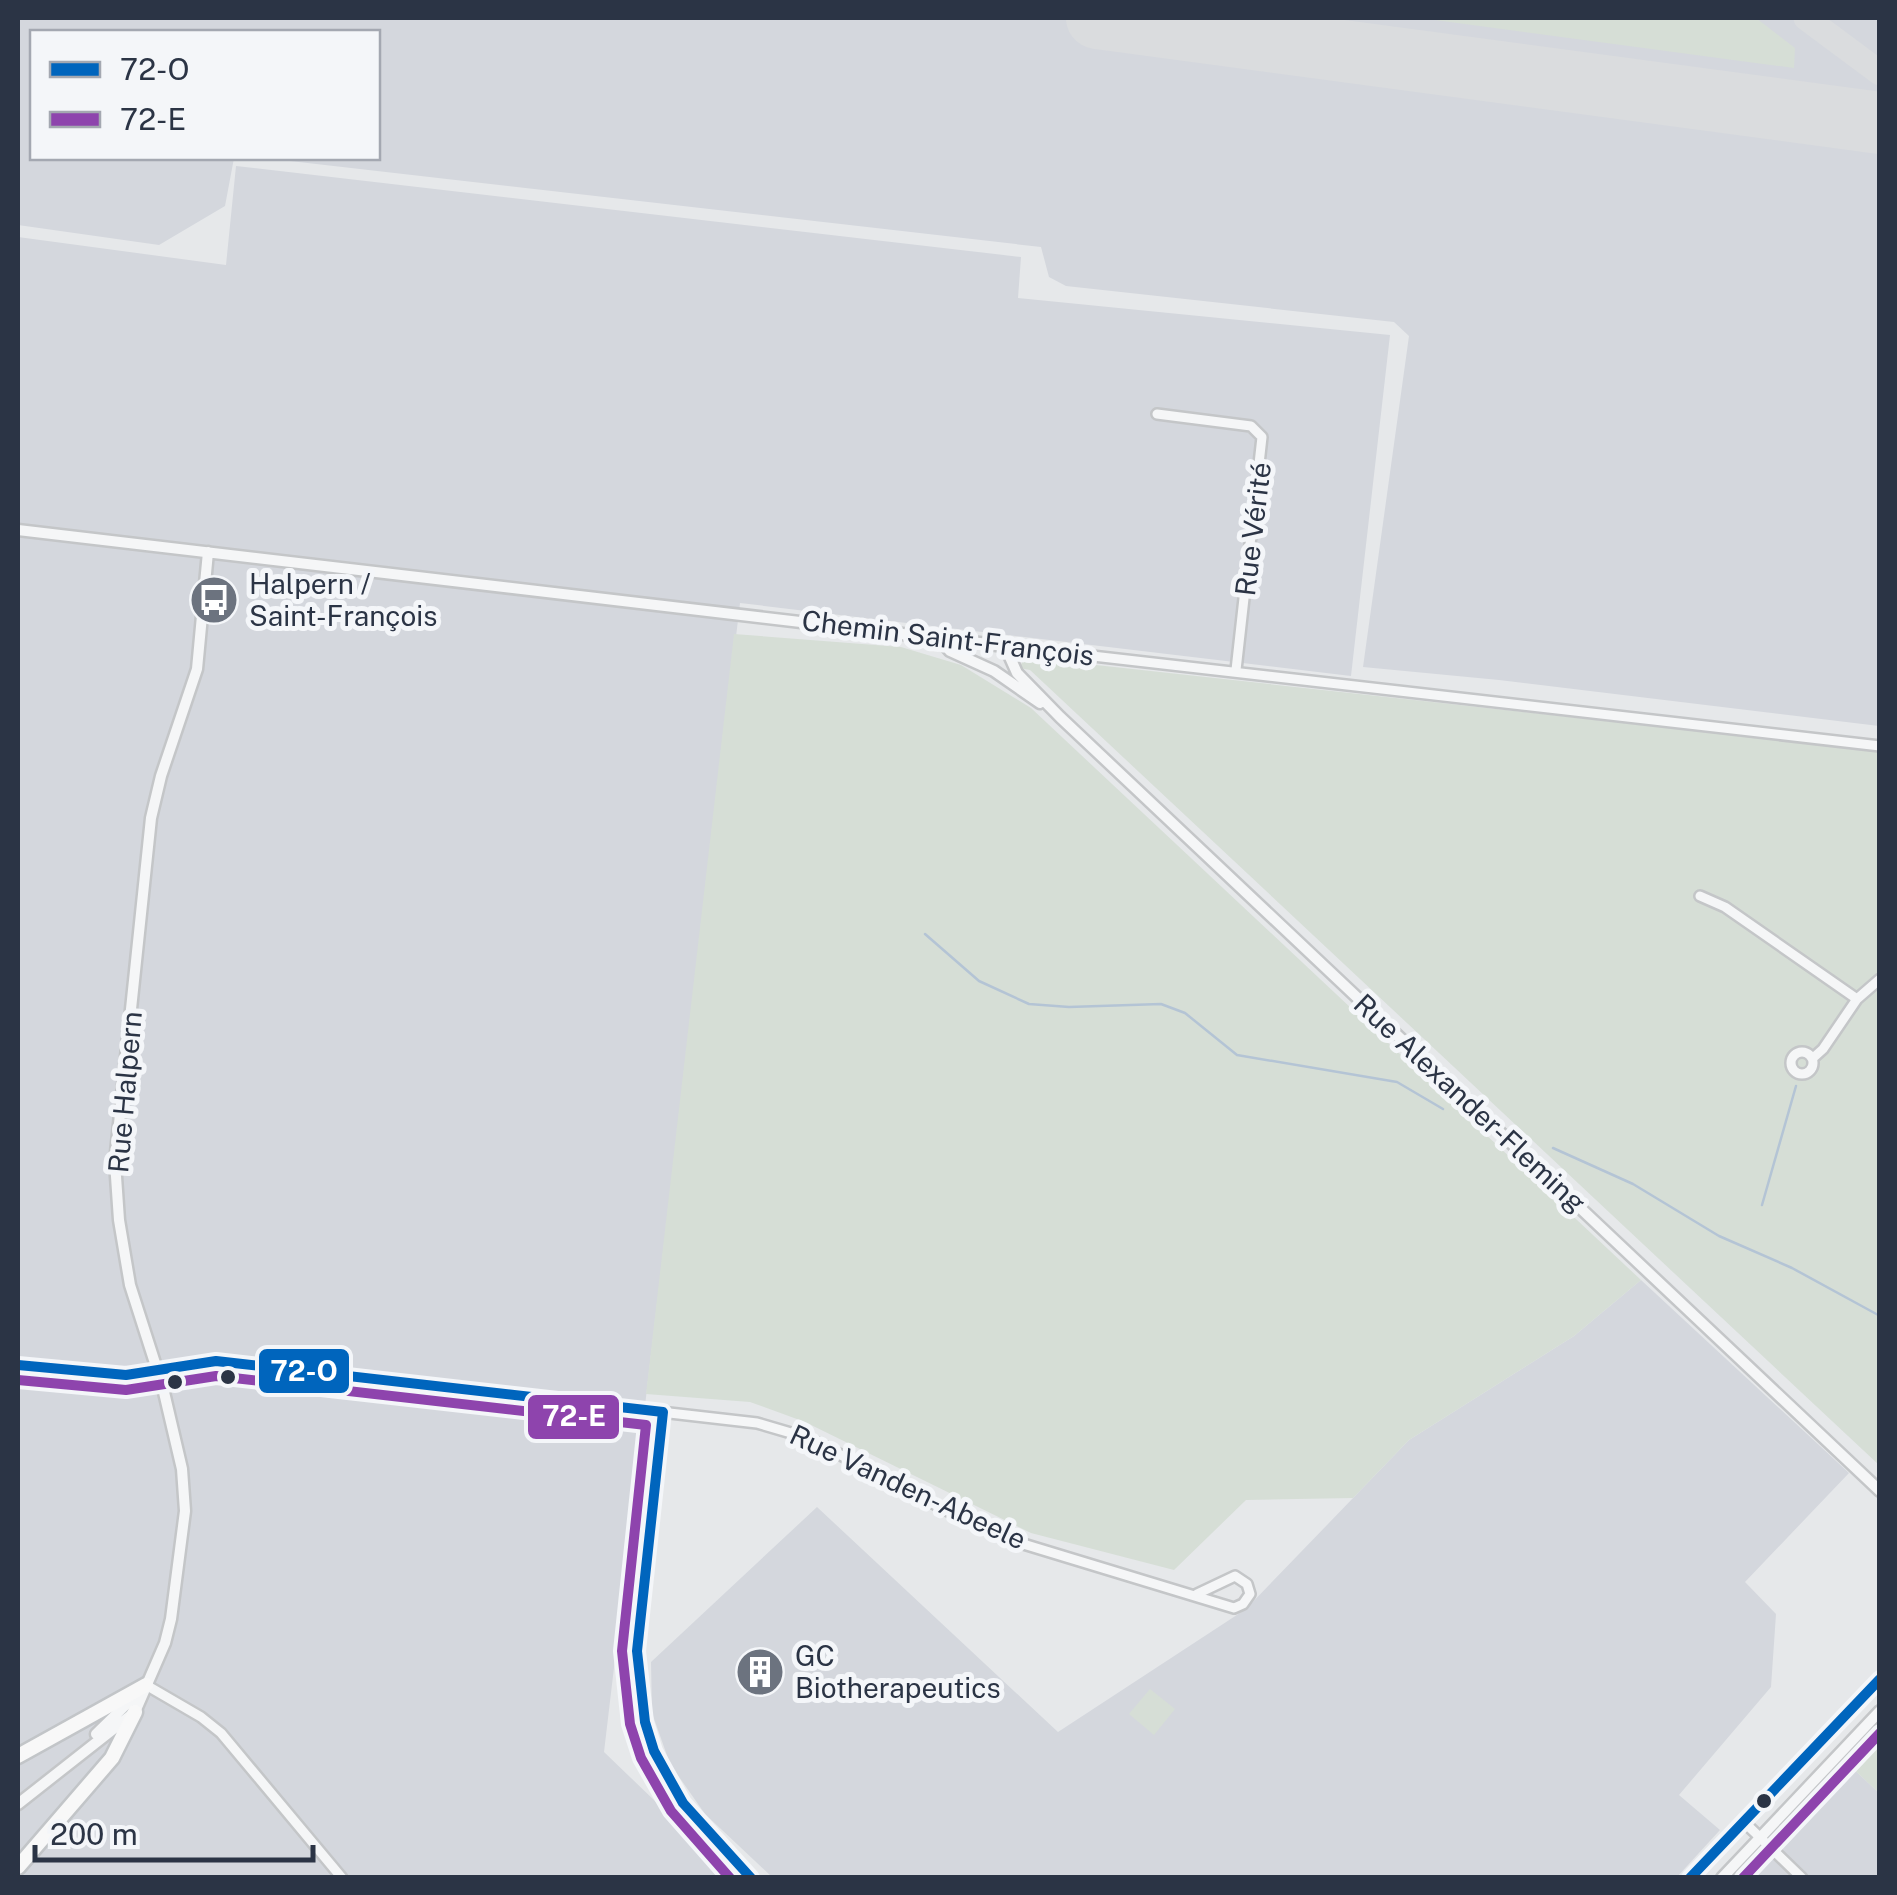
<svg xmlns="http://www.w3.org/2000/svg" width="1897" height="1895" font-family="'Public Sans',sans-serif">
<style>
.built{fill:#d4d7dd}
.green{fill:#d6ded6}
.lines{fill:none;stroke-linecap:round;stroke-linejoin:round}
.stream{stroke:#b4c4d5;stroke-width:2.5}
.taxiway{stroke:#dadcde;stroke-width:25}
.runway{stroke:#dadcde;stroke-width:62}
.minor-casing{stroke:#c4c6c8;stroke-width:14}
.tertiary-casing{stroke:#c4c6c8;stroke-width:15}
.primary-casing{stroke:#c2c5c8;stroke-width:19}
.minor{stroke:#f5f6f7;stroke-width:9}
.tertiary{stroke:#f5f6f7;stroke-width:10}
.primary{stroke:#f8f8f8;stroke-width:14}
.bus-1-casing{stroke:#f4f6f9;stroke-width:18}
.bus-2-casing{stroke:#f4f6f9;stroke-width:18}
.bus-1{stroke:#0065bd;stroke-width:10}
.bus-2{stroke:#8e44ad;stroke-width:10}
.bus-dot{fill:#2b3445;stroke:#f4f6f9;stroke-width:4}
.labels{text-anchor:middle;stroke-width:10;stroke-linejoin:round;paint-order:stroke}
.street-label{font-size:28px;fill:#2b3445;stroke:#f4f6f9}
.poi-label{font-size:28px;fill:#2b3445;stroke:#f4f6f9;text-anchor:start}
.line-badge{stroke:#f4f6f9;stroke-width:4}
.badge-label{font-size:28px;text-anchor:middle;font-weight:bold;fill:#fff}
</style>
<rect width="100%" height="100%" fill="#e6e8ea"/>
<path class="built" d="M18,18H1879V726L1499,680L1363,667L1409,336L1394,322L1066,286L1049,277L1041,247L264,158H378V32H32V158H234L225,206L159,245L18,225Z
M236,166L1021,257L1018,298L1390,335L1351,676L740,603L604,1752L734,1877L18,1878V237L226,265Z
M1641,1280L1849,1473L1745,1582L1776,1614L1771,1687L1679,1795L1720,1830L1677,1877H772L705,1814L670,1764L652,1713L651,1662L817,1507L1058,1732L1246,1609L1409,1440L1574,1336Z
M1844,1760L1879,1793V1877L1732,1878Z"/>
<path class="green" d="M1420,18H1756L1795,48L1794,68Z
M734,634L901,647L961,665L1031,708L1641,1280L1574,1336L1409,1440L1353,1498L1246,1500L1174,1570L1031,1533L805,1422L750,1402L646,1394Z
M1032,658L1879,751V1465L1030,670L1019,668L1024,659Z
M1150,1689L1175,1709L1154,1735L1129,1714Z
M1879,1721V1793L1844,1760Z"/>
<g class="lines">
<path class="stream" d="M925,934L979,981L1029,1004L1069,1007L1161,1004L1185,1013L1237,1055L1397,1082L1443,1109
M1553,1148L1633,1184L1719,1236L1792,1268L1880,1316
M1762,1205L1796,1086"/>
<path class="taxiway" d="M1151,18L1212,33
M1806,18L1880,73
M1783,110L1880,114"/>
<path class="runway" d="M1097,18L1880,123"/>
<g class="minor-casing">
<path id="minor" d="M1157,414L1251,426L1262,437L1236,670
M1005,646L1880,746
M1700,896L1725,907L1857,999
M1791 1063a11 11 0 1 1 22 0a11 11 0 1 1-22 0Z
M1813,1058L1823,1049L1857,999L1880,979
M18,1365L126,1375L216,1361L757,1423L808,1438L952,1513L1020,1543L1234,1608L1243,1604L1250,1594L1247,1584L1235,1576L1197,1594
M663,1412L637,1651C639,1758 677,1807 752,1878
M146,1685L201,1717L221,1733L342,1878
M1743,1821L1802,1878"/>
</g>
<g class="tertiary-casing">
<path id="tertiary" d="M18,530L1005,646L1017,673L1060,717L1880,1491
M938,637L950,651L994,671L1040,703
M96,1734L138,1693
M18,1804L135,1712L165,1643L171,1619L185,1511L182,1469L163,1388L130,1285L119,1220L115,1162L151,818L161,776L197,669L208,552
M1690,1878L1880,1678
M1722,1878L1880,1711"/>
</g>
<g class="primary-casing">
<path id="primary" d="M18,1756L146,1685
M18,1867L112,1758L135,1712"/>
</g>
<use href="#minor" class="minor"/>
<use href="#tertiary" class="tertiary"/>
<use href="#primary" class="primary"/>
<g class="bus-1-casing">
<path id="bus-1" d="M18,1365L126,1375L216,1361L663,1412L637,1651L645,1722L654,1751L683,1803L751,1878
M1690,1878L1880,1679"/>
</g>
<g class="bus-2-casing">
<path id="bus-2" d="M18,1380L126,1390L216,1376L646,1425L622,1651L630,1724L641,1758L671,1811L730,1878
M1743,1878L1880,1733"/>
</g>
<use href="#bus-1" class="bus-1"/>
<use href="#bus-2" class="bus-2"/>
</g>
<defs>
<g id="bus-disc" transform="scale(2.5)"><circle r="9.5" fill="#6c737f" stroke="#f4f6f9"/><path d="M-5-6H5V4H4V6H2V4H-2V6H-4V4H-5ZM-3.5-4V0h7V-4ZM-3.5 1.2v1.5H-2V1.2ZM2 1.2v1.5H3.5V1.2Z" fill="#fff"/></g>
<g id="building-disc" transform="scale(2.5)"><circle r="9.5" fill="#6c737f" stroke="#f4f6f9"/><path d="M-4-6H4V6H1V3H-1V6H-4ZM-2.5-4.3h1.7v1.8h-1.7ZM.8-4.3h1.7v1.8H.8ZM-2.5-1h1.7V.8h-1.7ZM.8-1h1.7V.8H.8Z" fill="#fff"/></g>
</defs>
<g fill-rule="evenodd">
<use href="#bus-disc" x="214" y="600"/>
<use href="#building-disc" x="760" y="1672"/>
</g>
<g class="bus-dot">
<circle cx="228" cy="1377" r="9"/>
<circle cx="175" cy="1382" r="9"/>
<circle cx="1764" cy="1801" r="9"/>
</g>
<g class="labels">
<g class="street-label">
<text transform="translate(1253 529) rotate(-83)" y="10">Rue Vérité</text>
<text transform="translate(948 638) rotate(7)" y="10">Chemin Saint-François</text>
<text transform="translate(125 1092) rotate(-85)" y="10">Rue Halpern</text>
<text transform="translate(1470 1103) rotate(43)" y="10">Rue Alexander-Fleming</text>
<text transform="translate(908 1487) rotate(25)" y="10">Rue Vanden-Abeele</text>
</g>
<g class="poi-label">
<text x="249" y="594">Halpern /<tspan x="249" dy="32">Saint-François</tspan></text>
<text x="795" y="1666">GC<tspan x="795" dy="32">Biotherapeutics</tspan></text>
</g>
</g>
<g class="line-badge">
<rect x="257" y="1347" width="94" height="48" rx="10" fill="#0065bd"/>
<rect x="526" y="1393" width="95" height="48" rx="10" fill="#8e44ad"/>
</g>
<g class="badge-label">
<text x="304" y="1381">72-O</text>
<text x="574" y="1426">72-E</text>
</g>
<rect width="1897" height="1895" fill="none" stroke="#2b3445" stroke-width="40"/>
<rect x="30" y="30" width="350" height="130" fill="#f4f6f9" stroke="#a4a8b1" stroke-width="2.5"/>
<rect x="50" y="62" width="50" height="15" fill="#0065bd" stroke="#a4a8b1" stroke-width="2.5"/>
<text x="120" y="80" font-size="30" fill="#2b3445">72-O</text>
<rect x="50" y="112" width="50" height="15" fill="#8e44ad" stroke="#a4a8b1" stroke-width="2.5"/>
<text x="120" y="130" font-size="30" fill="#2b3445">72-E</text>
<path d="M35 1845v15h278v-15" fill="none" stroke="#2b3445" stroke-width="5"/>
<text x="50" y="1845" font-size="30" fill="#2b3445" stroke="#f4f6f9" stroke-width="8" paint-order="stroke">200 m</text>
</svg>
